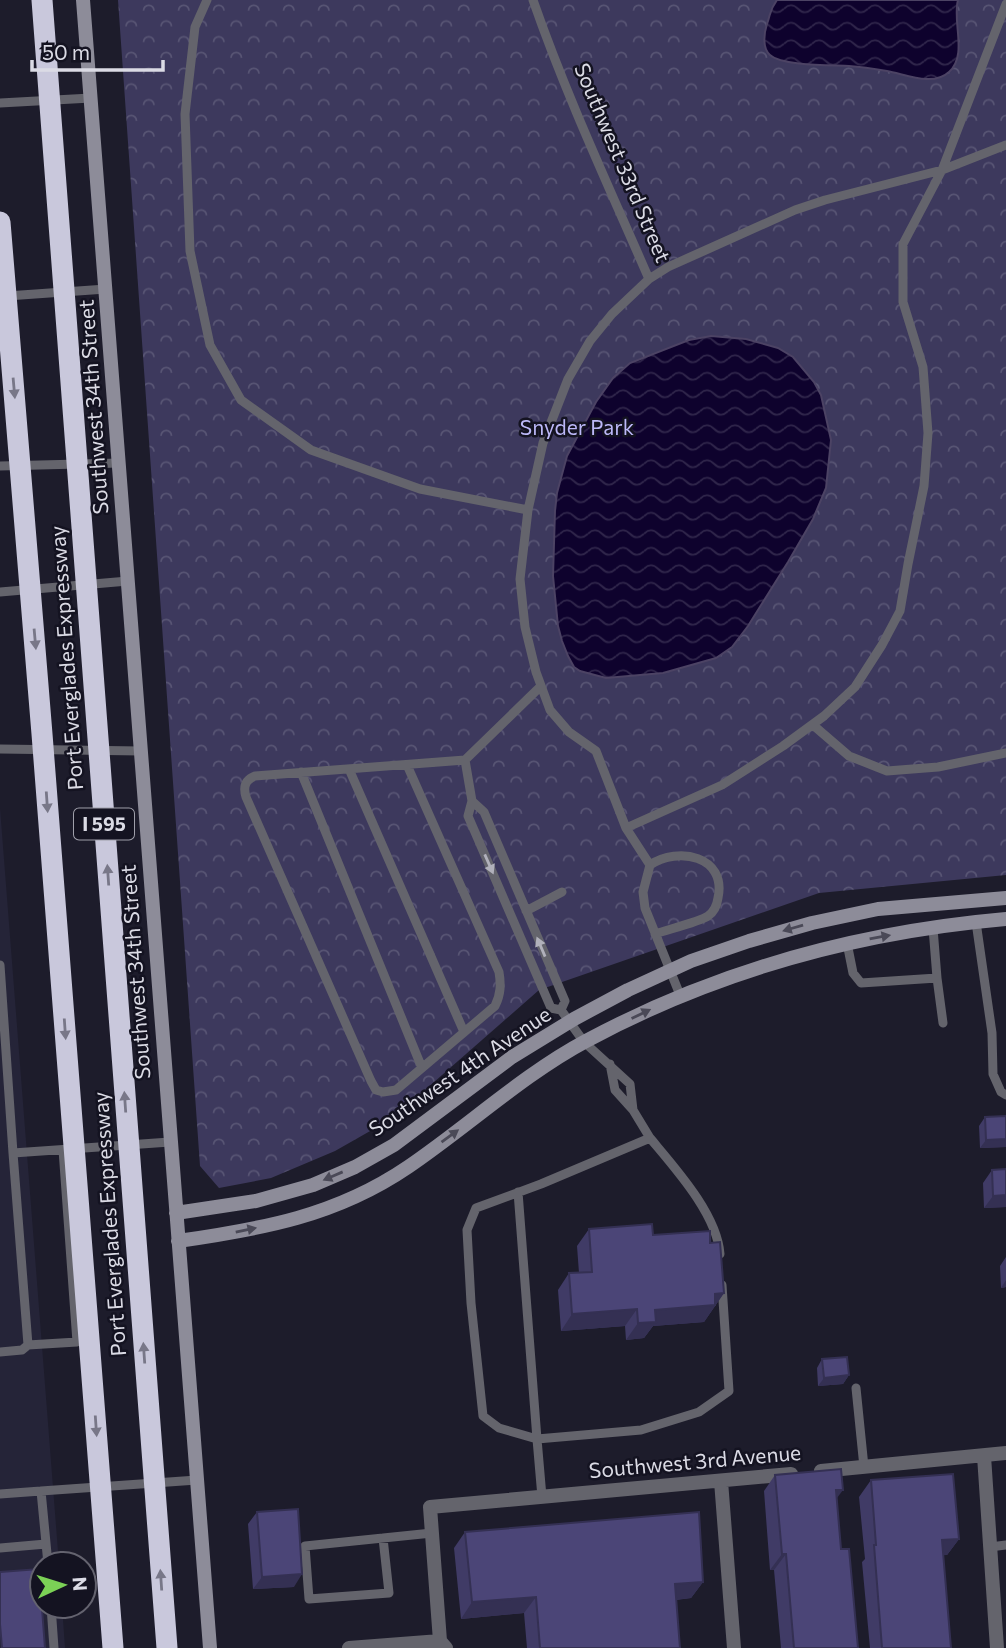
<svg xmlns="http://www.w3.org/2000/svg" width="1006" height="1648" font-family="Commissioner,sans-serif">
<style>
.built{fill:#252438}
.forest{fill:url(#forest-crowns)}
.water{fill:url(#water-waves);stroke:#4c4364;stroke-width:2}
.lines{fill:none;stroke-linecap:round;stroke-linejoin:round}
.lane{stroke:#64646c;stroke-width:9}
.street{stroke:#64646c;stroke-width:14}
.secondary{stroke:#8d8c99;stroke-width:14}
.highway-bridge{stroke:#c9c8dc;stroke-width:21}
.wall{fill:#403b66}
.shaded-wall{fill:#343053}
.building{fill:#4b4577;stroke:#343053;stroke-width:2}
.oneway{fill:#787788}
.oneway2{fill:#b1b1bb}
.oneway3{fill:#4a4957}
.labels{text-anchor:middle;stroke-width:5;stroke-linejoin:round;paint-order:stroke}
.shield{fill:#141321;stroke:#9f9faa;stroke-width:2}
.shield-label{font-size:19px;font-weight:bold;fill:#dbdbe5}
.street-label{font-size:21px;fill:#dbdbe5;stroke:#141321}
.park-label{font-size:21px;fill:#bcb8f8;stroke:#141321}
</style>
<defs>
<pattern id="forest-crowns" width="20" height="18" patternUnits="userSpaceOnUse" patternTransform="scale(1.75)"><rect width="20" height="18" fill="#3d395d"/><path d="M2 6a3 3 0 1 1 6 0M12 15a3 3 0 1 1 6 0" fill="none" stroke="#585574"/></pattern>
<pattern id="water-waves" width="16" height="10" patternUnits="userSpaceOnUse" patternTransform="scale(1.75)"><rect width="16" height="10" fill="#0e022d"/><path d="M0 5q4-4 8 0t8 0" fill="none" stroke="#30264b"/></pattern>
</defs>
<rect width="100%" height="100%" fill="#1d1c2b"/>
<path class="built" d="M0,808L59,1564H42V1606H62L65,1648H0Z"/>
<path class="forest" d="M118,0H1006V875L819,893L539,990L393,1118L335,1151L271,1178L219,1188L200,1166Z"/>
<path class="water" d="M777,0H958C952,22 968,55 949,72C933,87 905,74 887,71C875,69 862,67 849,66C832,65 782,66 770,55C762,48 764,33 767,24C771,13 769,11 777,0Z
M711,336L746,339L778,348L793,357L814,382L821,395L831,440L826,488L813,519L788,562L748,626L732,647L716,658L663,673L606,678L580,671L574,667L568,656L562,641L558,626L553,576L555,511L557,493L567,456L596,402L613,378L630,363L689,340Z"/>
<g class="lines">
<path class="lane" d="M207,0L195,27L185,114L190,251L210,345L241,400L311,450L420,489L528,510
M533,0C566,95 609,187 649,279
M1006,4L942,170L1006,145
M0,103L91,98
M7,296L106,289
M0,466L119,463
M0,592L128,581
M541,686L465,760L472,801L468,816L551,1008L561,1010L584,1042L630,1084L633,1110L615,1090L610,1064
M813,725L849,756L887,771L938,767L1006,753
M0,749L141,751
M407,765L499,972C501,984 501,994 495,1006L396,1090L383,1092L376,1090L371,1081L246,797C243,787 245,780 255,776L465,760
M349,769L464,1032
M301,772L422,1068
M472,801L484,812L565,1001L561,1010
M626,828L722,785L783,746L824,716L855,687L882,645L900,611L908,564L924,486L928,433L923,367L903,302V244L942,170L825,200L795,210L668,267L649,279L612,314L590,341L568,379L543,443L528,510L520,579L525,627L536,672L550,710L569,732L596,751L626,828L650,865L643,892L645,908L680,995
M650,865C678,846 727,856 718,898C717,905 714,912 708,916C699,922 666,930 655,934
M526,911L562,892
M976,922L992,1033L993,1074L1001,1092L1006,1095
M847,943L853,973L861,983L937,978L933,928
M0,965L13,1153L28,1345
M937,978L943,1023
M650,1138C675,1168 717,1214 720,1254
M13,1153L170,1142
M518,1192L537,1439L641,1430L699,1412L729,1391L722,1285
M0,1352L22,1350L28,1345L77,1342L63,1150
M856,1388L864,1467
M0,1494L41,1491
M542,1497L537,1439L499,1428L483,1416L471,1303L467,1230L476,1208L541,1184L650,1138L633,1110
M383,1538L389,1593L309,1599L305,1546L432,1533
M990,1547L1006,1545
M0,1548L46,1544
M48,1564L41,1491L197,1480
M51,1606L54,1648"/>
<path class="street" d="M984,1456L997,1648
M821,1471L1006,1453
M721,1481L734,1648
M349,1648L440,1641
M446,1648L440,1641L430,1507L791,1474"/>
<path class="secondary" d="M83,0L210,1648
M176,1213L256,1201L313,1185L355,1167L394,1145L512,1057L574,1019L628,990L691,961L749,941L812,923L878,909L1006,898
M178,1241C262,1229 336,1216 408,1167C467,1127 524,1074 586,1041C718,970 857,932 1006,919"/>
<path class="highway-bridge" d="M42,0L167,1648
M0,222L42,734L113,1648"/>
</g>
<path class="wall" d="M1006,1116V1147L980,1148L979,1126L985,1117Z
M1006,1169V1207L984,1208L983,1183L992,1170Z
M589,1229L653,1235L710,1243L724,1293L704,1322L653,1326L644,1338L626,1340L625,1326L561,1331L558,1290L569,1273H579L577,1246Z
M1006,1257V1287L1001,1288L1000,1266Z
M822,1359L849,1375L843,1384L818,1386L817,1368Z
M775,1475L837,1498L841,1549L858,1648H781L774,1570H770L764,1491Z
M871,1480L959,1539L947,1555H943L951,1648H870L862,1562L865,1559L859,1497Z
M257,1512L294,1587L253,1589L248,1524Z
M465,1532L703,1582L691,1598L676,1600L680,1648H527L524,1613L461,1619L454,1548Z"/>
<path class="shaded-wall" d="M1006,1139V1147L980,1148L986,1140Z
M1006,1195V1207L984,1208L993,1196Z
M1006,1280V1287L1001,1288Z
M724,1293L704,1322L653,1326L644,1338L626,1340L638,1323L655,1310L715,1294Z
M637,1309L625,1326L561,1331L572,1314Z
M849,1375L843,1384L818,1386L824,1378Z
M836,1490H843L831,1506Z
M959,1539L947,1555L931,1556L942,1540Z
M782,1554H786L774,1570H770Z
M302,1574L294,1587L253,1589L262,1577Z
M703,1582L691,1598L664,1601L675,1584Z
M536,1597L524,1613L461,1619L472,1602Z"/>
<path class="building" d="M1006,1116V1139L986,1140L985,1117Z
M1006,1169V1195L993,1196L992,1170Z
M652,1224L653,1235L710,1231V1243L720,1242L724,1293L715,1294V1305L655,1310L656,1322L638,1323L637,1309L572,1314L569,1273L592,1272L589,1229Z
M847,1357L849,1375L824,1378L822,1359Z
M841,1469L843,1490H836L841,1549H849L858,1648H794L786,1554H782L775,1475Z
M953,1474L959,1539L942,1540L951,1648H882L874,1545H876L871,1480Z
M298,1509L302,1574L262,1577L257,1512Z
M699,1512L703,1582L675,1584L680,1648H540L536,1597L472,1602L465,1532Z
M39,1569L45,1648H2L0,1624V1572Z"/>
<defs><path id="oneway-solid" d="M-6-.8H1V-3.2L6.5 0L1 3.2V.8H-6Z" transform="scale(1.75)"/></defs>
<g class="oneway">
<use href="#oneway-solid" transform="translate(14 388) rotate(85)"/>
<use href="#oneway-solid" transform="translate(35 639) rotate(85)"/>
<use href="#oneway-solid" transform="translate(47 802) rotate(86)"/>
<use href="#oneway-solid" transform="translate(108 875) rotate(-94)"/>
<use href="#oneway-solid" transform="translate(65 1029) rotate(86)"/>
<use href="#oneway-solid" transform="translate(125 1102) rotate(-94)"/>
<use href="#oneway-solid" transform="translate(144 1353) rotate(-94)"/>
<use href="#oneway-solid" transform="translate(96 1426) rotate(86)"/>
<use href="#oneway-solid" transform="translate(161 1580) rotate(-94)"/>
</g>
<g class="oneway2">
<use href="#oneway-solid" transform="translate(489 864) rotate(66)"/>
<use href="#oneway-solid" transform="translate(541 947) rotate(-113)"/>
</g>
<g class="oneway3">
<use href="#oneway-solid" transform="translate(793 928) rotate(164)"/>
<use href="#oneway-solid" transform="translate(880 937) rotate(-10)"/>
<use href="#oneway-solid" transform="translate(641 1014) rotate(-26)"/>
<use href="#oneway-solid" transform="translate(450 1136) rotate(-36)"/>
<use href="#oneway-solid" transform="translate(333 1176) rotate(157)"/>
<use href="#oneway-solid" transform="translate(246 1230) rotate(-12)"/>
</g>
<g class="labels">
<rect class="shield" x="74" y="808.5" width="60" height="31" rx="5"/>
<g class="shield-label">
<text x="104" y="831">I 595</text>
</g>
<g class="street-label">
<text transform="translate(622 163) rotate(67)" y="7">Southwest 33rd Street</text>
<text transform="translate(94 407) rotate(-94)" y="7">Southwest 34th Street</text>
<text transform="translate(67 658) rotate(-94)" y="7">Port Everglades Expressway</text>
<text transform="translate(136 972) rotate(-94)" y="7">Southwest 34th Street</text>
<text transform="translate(460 1072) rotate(-34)" y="7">Southwest 4th Avenue</text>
<text transform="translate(110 1224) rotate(-94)" y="7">Port Everglades Expressway</text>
<text transform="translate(695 1462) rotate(-5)" y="7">Southwest 3rd Avenue</text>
</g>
<g class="park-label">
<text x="577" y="435">Snyder Park</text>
</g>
</g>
<g transform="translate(63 1585) rotate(86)"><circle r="33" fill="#141321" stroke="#64636f" stroke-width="2"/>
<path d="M0-5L12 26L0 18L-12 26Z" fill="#7bd156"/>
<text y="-10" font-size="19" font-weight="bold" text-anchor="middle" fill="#dbdbe5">N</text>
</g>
<path d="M32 60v10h131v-10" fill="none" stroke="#dbdbe5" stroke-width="3.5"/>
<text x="42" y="60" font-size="21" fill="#dbdbe5" stroke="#141321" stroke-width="5" paint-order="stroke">50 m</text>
</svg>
